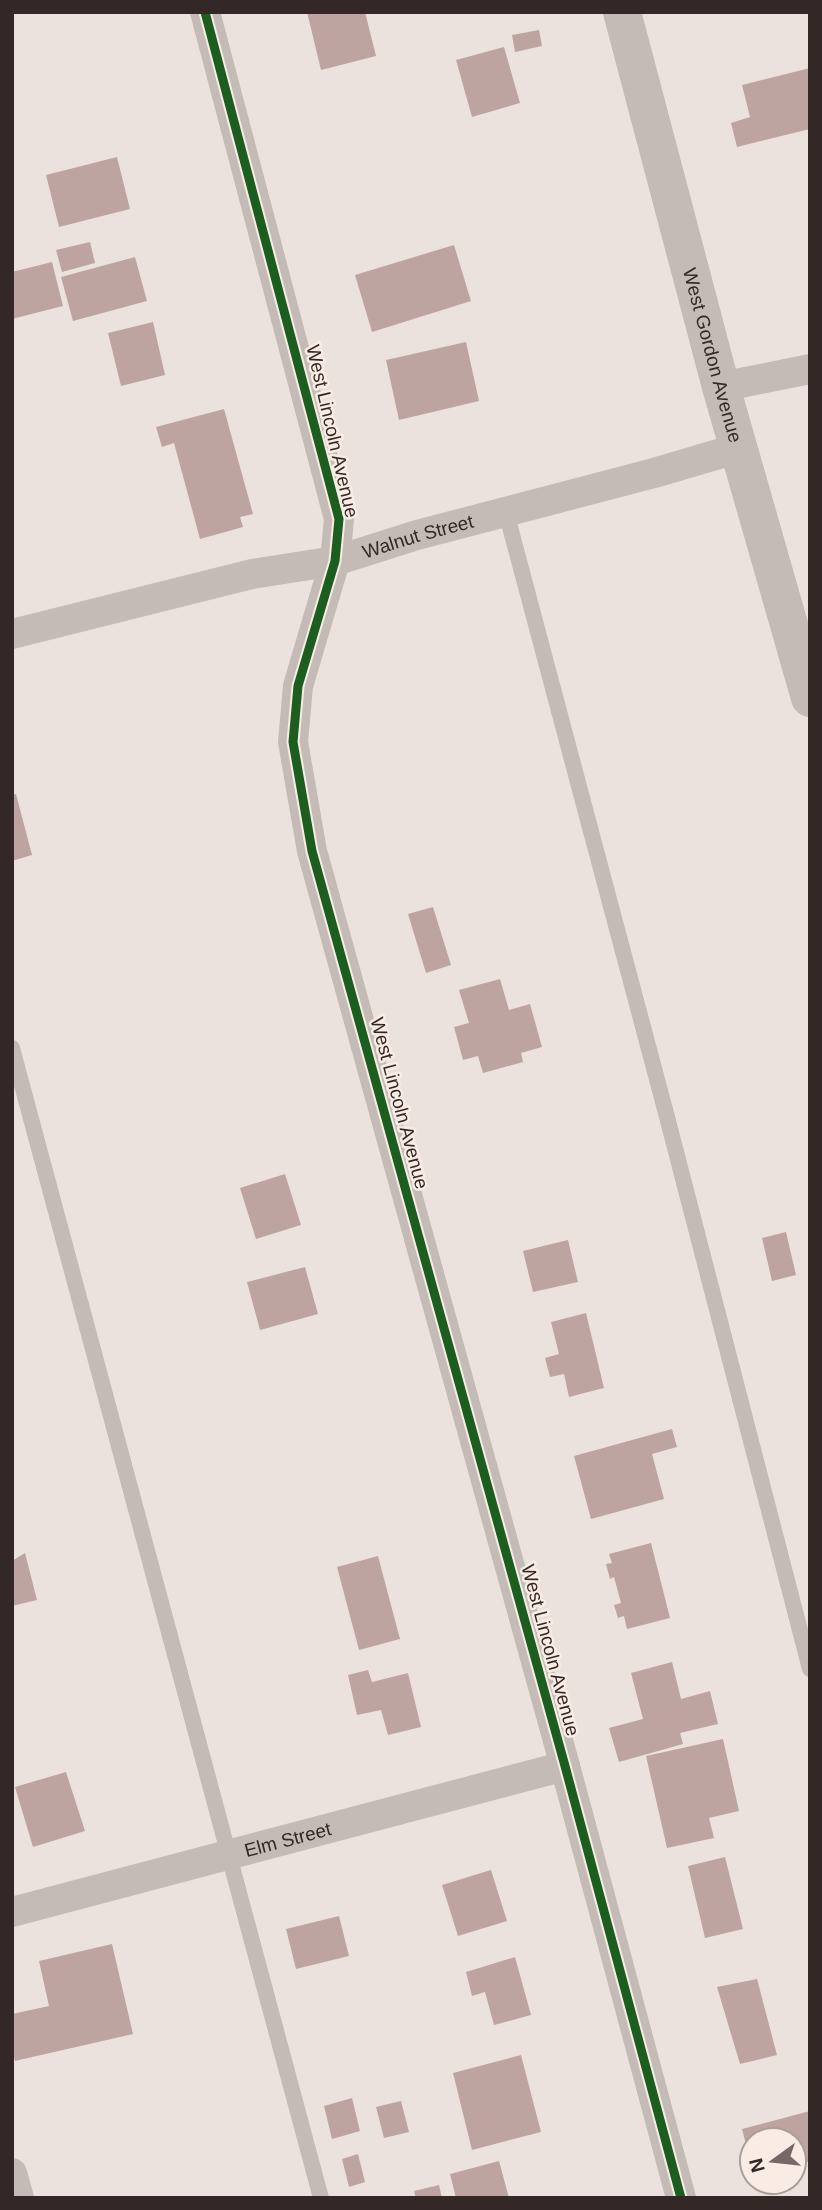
<svg xmlns="http://www.w3.org/2000/svg" width="822" height="2210" font-family="Helvetica,sans-serif">
<style>
.building{fill:#bea4a0}
.lines{fill:none;stroke-linecap:round;stroke-linejoin:round}
.service{stroke:#c4bbb7;stroke-width:16}
.minor{stroke:#c4bbb7;stroke-width:30}
.tertiary{stroke:#c4bbb7;stroke-width:38}
.cycleway-casing{stroke:#f9ece4;stroke-width:13}
.cycleway{stroke:#1b5e20;stroke-width:9}
.labels{text-anchor:middle;stroke-width:5;stroke-linejoin:round;paint-order:stroke}
.street-label{font-size:19px;fill:#342826;stroke:#f9ece4}
</style>
<rect width="100%" height="100%" fill="#ebe2de"/>
<path class="building" d="M307,12H365L376,56L321,70Z
M539,30L542,46L515,52L512,35Z
M504,47L520,103L472,117L456,60Z
M810,68V129L737,147L731,123L750,117L742,85Z
M117,157L130,209L59,227L46,175Z
M90,242L95,263L62,272L56,250Z
M454,245L471,301L372,332L355,275Z
M135,257L147,301L73,321L61,277Z
M52,262L63,306L12,319V272Z
M153,322L165,375L121,386L108,333Z
M466,342L479,401L399,420L386,360Z
M224,409L253,514L240,517L243,527L200,539L174,443L162,447L156,427Z
M16,794L32,855L12,861V795Z
M433,907L451,965L426,973L408,914Z
M500,979L509,1010L530,1004L542,1047L521,1053L523,1062L483,1073L478,1056L463,1060L454,1027L469,1023L459,990Z
M285,1174L301,1225L256,1239L240,1188Z
M786,1232L796,1275L772,1281L762,1238Z
M568,1240L578,1282L533,1292L523,1251Z
M305,1267L318,1314L260,1330L247,1282Z
M586,1313L604,1388L569,1397L564,1374L550,1377L545,1358L559,1354L551,1322Z
M672,1429L677,1447L652,1454L664,1499L591,1519L574,1456Z
M651,1543L670,1618L627,1629L624,1616L618,1618L614,1605L621,1603L614,1577L610,1579L606,1564L612,1563L609,1554Z
M25,1553L37,1600L12,1606V1561Z
M378,1556L400,1639L359,1650L337,1567Z
M672,1662L681,1699L710,1691L718,1724L680,1733L683,1744L619,1762L609,1728L643,1719L631,1673Z
M368,1670L372,1682L408,1673L421,1727L388,1735L381,1710L357,1715L348,1675Z
M723,1739L739,1811L709,1818L714,1838L667,1848L646,1756Z
M66,1772L85,1831L33,1847L15,1787Z
M725,1857L743,1929L705,1938L688,1866Z
M491,1870L507,1921L458,1936L442,1885Z
M339,1916L349,1956L296,1969L286,1929Z
M112,1944L133,2034L15,2061L12,2048V2014L49,2006L39,1961Z
M515,1957L531,2015L494,2025L485,1992L472,1996L466,1972Z
M757,1979L777,2055L740,2064L717,1987Z
M521,2055L541,2132L472,2150L453,2073Z
M352,2098L360,2131L332,2139L324,2106Z
M401,2101L409,2132L384,2138L376,2107Z
M810,2111V2161L794,2165V2140H752L751,2164L742,2129Z
M358,2154L365,2182L349,2187L342,2159Z
M499,2161L509,2198H456L450,2174Z
M439,2185L442,2198H416L414,2191Z"/>
<g class="lines">
<path class="service" d="M506,512L667,1117L810,1669
M12,1048L321,2198"/>
<g class="minor">
<path d="M205,12L339,519L335,561L298,686L293,742L312,851L565,1766L681,2198"/>
<path d="M721,387L810,369"/>
<path id="s1" d="M12,634L252,574L335,561L417,535L654,473L739,448"/>
<path id="s2" d="M12,1912L565,1766"/>
<path d="M12,2173L19,2198"/>
</g>
<path class="tertiary" id="s3" d="M622,12L721,387L810,698"/>
<g class="cycleway-casing">
<path id="cycleway" d="M205,12L339,519L335,561L298,686L293,742L312,851L565,1766L681,2198"/>
</g>
<use href="#cycleway" class="cycleway"/>
</g>
<g class="labels">
<g class="street-label">
<text dy="7" stroke="none"><textPath href="#s3" startOffset="355">West Gordon Avenue</textPath></text>
<text transform="translate(333 431) rotate(77)" y="7">West Lincoln Avenue</text>
<text dy="7" stroke="none"><textPath href="#s1" startOffset="418">Walnut Street</textPath></text>
<text transform="translate(400 1103) rotate(75)" y="7">West Lincoln Avenue</text>
<text transform="translate(551 1650) rotate(75)" y="7">West Lincoln Avenue</text>
<text dy="7" stroke="none"><textPath href="#s2" startOffset="285">Elm Street</textPath></text>
</g>
</g>
<rect width="822" height="2210" fill="none" stroke="#342826" stroke-width="28"/>
<g transform="translate(773 2161) rotate(255)"><circle r="33" fill="#f9ece4" stroke="#aa9e98" stroke-width="2"/>
<path d="M0-5L12 26L0 18L-12 26Z" fill="#746966"/>
<text y="-10" font-size="19" font-weight="bold" text-anchor="middle" fill="#342826">N</text>
</g>
</svg>
